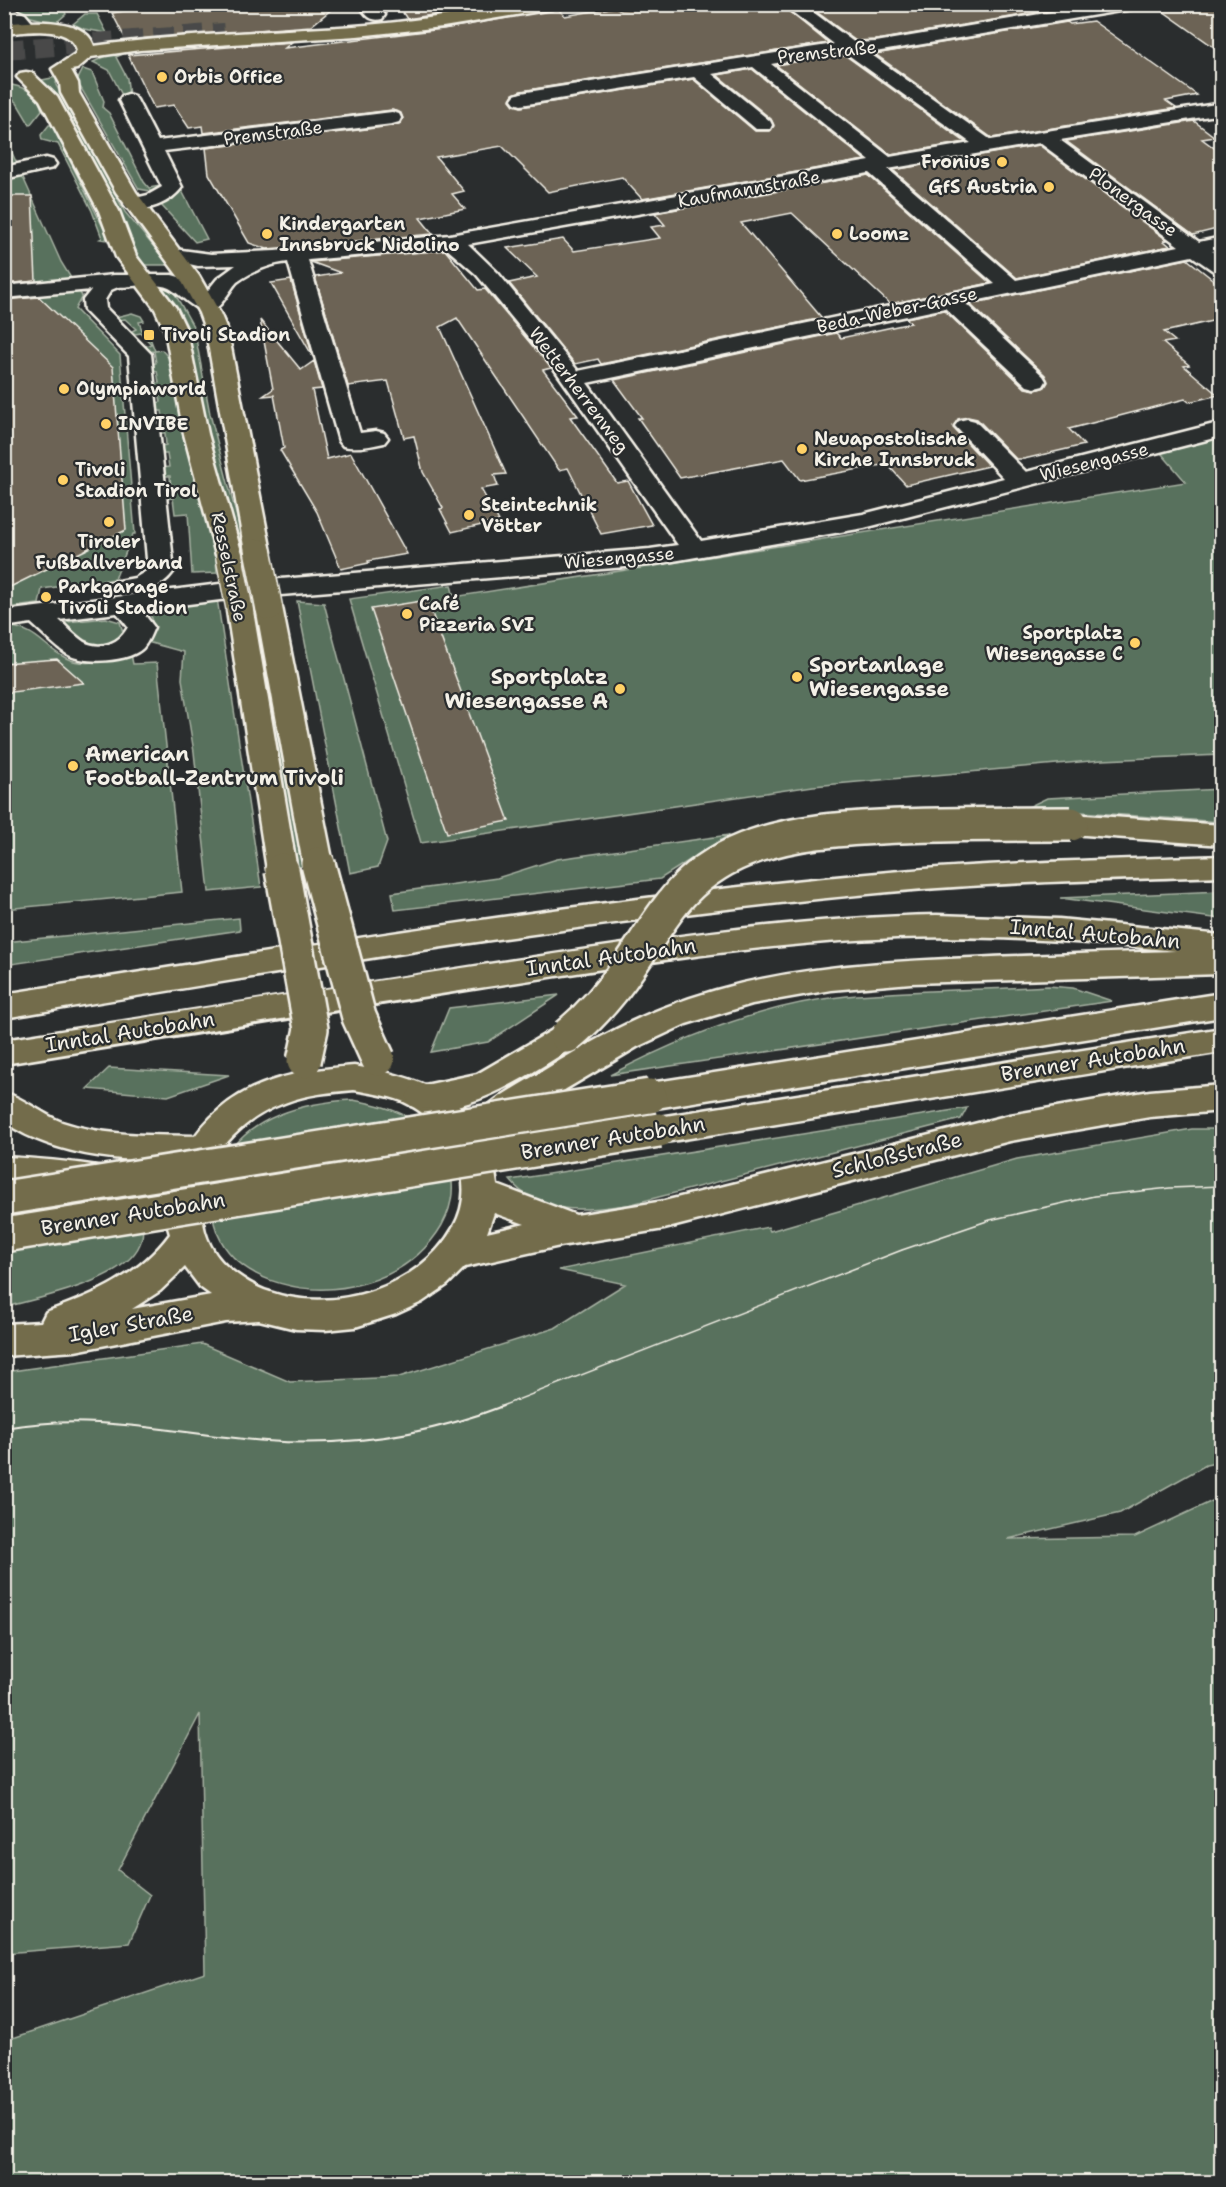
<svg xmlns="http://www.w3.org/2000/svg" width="1226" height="2187" font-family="'Shantell Sans',sans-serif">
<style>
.green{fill:#59715d;stroke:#a6b1a2;stroke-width:1.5}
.building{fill:#6c6454;stroke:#f4f1e8;stroke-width:1.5}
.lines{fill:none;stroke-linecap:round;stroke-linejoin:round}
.major-tunnel{stroke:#484a4a;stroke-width:20;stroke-dasharray:20 10;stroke-linecap:butt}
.minor-casing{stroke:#f4f1e8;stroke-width:5}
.major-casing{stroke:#f4f1e8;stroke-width:5}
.highway-casing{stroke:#f4f1e8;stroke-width:5}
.minor{fill:#2a2d2e;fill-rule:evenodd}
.major{fill:#736c4b;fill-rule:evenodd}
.highway{fill:#736c4b;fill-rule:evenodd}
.tram-far1{stroke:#f4f1e8;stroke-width:1.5}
.tram{stroke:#f4f1e8;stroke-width:2}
.major-bridge-far1-casing{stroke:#f4f1e8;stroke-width:29;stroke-linecap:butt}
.major-bridge-casing{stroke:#f4f1e8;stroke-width:38;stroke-linecap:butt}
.highway-bridge-casing{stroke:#f4f1e8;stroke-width:38;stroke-linecap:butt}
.major-bridge-far1{stroke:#736c4b;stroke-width:26}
.major-bridge{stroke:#736c4b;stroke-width:33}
.highway-bridge{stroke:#736c4b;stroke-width:33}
.poi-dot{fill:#ffd166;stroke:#2a2d2e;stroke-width:2}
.labels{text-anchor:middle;stroke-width:4.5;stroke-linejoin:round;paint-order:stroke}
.far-street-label{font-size:18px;fill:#f4f1e8;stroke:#2a2d2e}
.far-poi-label{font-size:18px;font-weight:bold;fill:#f4f1e8;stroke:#2a2d2e;text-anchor:start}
.poi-label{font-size:21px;font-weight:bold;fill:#f4f1e8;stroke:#2a2d2e;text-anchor:start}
.street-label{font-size:21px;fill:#f4f1e8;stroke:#2a2d2e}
</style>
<rect width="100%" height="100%" fill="#2a2d2e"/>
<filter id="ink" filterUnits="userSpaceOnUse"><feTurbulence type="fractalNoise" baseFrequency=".0167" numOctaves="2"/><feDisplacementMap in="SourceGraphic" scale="12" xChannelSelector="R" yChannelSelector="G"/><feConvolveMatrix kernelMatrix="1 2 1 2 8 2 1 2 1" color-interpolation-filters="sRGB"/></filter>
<g filter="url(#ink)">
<path class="green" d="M4,5H62L66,14L57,22C37,20 23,16 5,7Z
M85,14H97L107,33L84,29L73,24Z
M130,51L116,57L127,78L129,96L123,97L109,70L93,62L109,55Z
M83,69L92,72L104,101L103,108L109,113L144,182L149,188L160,186L156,192L139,189L77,81Z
M57,77L56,85L125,212L169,265H143L131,240L118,206L59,98L48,86L37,81Z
M5,84C21,86 38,91 42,110L30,125L17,103L5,93Z
M49,125H52L107,235L106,240L100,239L102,238L92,211L58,144L42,140L41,135Z
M4,135L61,262L82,296L75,309L120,355L135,534H133L115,579L42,589L39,604L5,608Z
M180,191H182L207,239L195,242L161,205Z
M162,287L170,289L175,294L194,328L210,414L242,537L303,866L294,868L240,552L227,497L206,425L188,328L177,306Z
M132,313L141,316L144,321L139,322L142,330H147L155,351L162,350L172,362L214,534L217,573L192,574L188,513L175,514L173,498L165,499V490L171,489L170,476H162L163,468L169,467L167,454H162L160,446L166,445L165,433H157L158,425L164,424L162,411H157L155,403L161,402L159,391L155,392L153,384L159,383L157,371H152L151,364L156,363L154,351L148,352L146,346L151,344L141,333L135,334L132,331L136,329L125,319L119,320L116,317Z
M1221,437V755L1102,760L813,786L421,843L349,599L451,585L454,597L1186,482L1161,453Z
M217,598L261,887L209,892L194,752L182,679L184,652L147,642L152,631V618L144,609Z
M297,601L324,603L387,842L378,867L350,873Z
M106,618L120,622L123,632C105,659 81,639 63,625L67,622Z
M5,626C39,629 41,646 66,658C85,668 112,659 131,654L133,664L157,663L182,892L5,909Z
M1221,789V822L1026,808L1047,798Z
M729,835L660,879L395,910L392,893L497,878L557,859Z
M1221,891V919L1060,898Z
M239,918L240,930L5,965V942Z
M1048,986L1073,988L1112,1001L610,1075C682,1037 765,1004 847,996C914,990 981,990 1048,986Z
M559,995L488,1042L431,1052L449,1008Z
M109,1068L229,1075L168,1096L87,1089Z
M353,1100C394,1107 434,1121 448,1164C457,1188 451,1213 437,1233C365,1336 162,1288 224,1162C247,1116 306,1102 353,1100Z
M967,1108L961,1119L628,1205C586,1210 540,1217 510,1180Z
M1192,1129H1221V1462L1206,1465L1120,1513L1008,1539L1135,1537L1221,1497V2182H5V2038L16,2037L205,1973L200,1714L118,1870L150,1895L129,1943L5,1953V1372L202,1344L290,1382L399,1377L555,1328L625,1284L559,1270L768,1227L770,1231L1017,1159Z
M5,1195L140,1207C142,1219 145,1233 140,1244C125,1281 40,1298 5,1307Z"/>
<path class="building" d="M168,4H281L284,7L299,4H338L311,26L126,40L112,13Z
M397,4H501L407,19Z
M648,4L655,7L668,5L675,11L683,9L686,11L722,4H780L828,43L521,91L513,94L510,100L514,105L521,107L693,79L755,131H770L774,126L771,119L717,75L752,69L865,160L642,199L622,177L548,192L502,146L436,157L464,191L452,194L465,209L420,218L433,234L267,249L249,243L209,174L206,148L392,126L401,123L403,119L401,113L392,110L203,133L202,126L189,128L174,105L154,108L128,55L292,42L285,48L443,29L558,9L565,16L616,7L619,10Z
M806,4H1044L1051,10L876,40L856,41Z
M1153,4H1221V52Z
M1093,21L1197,95L1166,101L1176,108L992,138L875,54L1067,22L1070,24Z
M831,56H846L965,142L891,155L776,65Z
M1194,121L1215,137L1202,139L1221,153V228L1193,235L1066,141Z
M1039,145L1167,240L1164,241L1170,246L1017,278L893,170Z
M868,175L990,283L890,304L792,213L741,223L822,318L601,364L598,359L575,364L509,283L537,277L507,248L563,239L574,251L660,238L651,227L665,225L655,213Z
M4,196H32L36,281L4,284Z
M445,250L478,290L485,289L551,368L543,370L578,416L570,417L617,483L628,481L652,525L601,534L568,468L559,470L457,318L440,327L506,474L494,475L498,486L481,489L499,521L452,532L440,509L443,508L423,472L414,436L404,438L388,381L348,386L315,277L341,273L311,262Z
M1187,259L1221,286V319L1164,332L1175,341L1163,343L1189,365L1184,366L1218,395L1189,402L1185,399L1069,429L1084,445L1024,459H1016L977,419L968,417L958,419L953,428L989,466L906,485L887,464L800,480L784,459L680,478L638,418H642L614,380L836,333L841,338L911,323L906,318L944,310L1025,388L1036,390L1045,387L1048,382L1045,375L970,304Z
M291,280L313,357L271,283Z
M39,297L113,367L126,530L4,590V300Z
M260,320L301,370L314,361L322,389L312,390L327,459L351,453L407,554L368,561L369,563L341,569L317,512L280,450L284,448L274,395L263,396L273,389Z
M427,600L509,821L447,833L371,609Z
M57,659L84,683L4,693V663Z"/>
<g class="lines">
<path class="major-tunnel" d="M4,50L224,33"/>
<g class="minor-casing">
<path id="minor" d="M359,4H376L385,15L382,19C370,22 365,14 359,4Z
M782,4H802L855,43L876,42L1099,4H1140L1132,9L869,53L991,140L1222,103V114L1060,140L1199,242L1222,237V249L1212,251L1222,258V274L1215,272L1192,256L965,303L1043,376L1046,381L1043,386L1035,388L1027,386L945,308L587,383L701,541L863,514L1004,478L955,426L959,421L967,419L975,421L1026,472L1222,422V436L864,528L650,565L220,600L141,610L154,627C151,634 148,642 143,648C129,662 84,665 67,654C54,646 43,633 31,623L4,627V611L220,584L650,549L678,545L553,367L476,274L446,248L308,260L360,433L376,431L384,433L388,438L384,443C371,446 356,449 343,446L339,441L288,262C271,264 252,271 237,282C229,290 220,311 209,311C194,312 181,294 169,288C156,282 132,287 118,287L111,290L105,300L106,308L151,354L174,571C160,591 132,599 108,593L104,588L108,583L135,578L148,570L129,356L84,310L83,300L91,290L4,298V286L114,275H172L179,277L205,294L217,279L236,265L198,266L167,259L164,255L167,251L174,249L211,254L275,251L450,235L870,161L753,67L712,74L770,121L772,125L770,129H756L694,77L521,105L515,103L512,99L515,95L521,93L834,44ZM831,54H847L971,143L890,157L771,64ZM1040,143L1179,246L1016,280L888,169ZM869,173L995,284L578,371L498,273L468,244ZM117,613L128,627C120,643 101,651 84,642C75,636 67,627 59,620Z
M4,5L25,14L36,27L33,31H21L13,22L4,17Z
M128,94L134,96L137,100L158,141L392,112L399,114L401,118L399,122L392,124L164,151L182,187C171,203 146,213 127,208L124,204L127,200L148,195L162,187L119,100L122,96Z
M46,158L53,160L56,164L53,168L4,179V167Z"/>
</g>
<g class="major-casing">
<path id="major" d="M518,4H560L552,9L443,27L357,36L140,50L91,57L77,69L71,70L78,83L79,93L136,192L199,276L220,313L228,332L271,552L267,557L258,560L249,557L245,552L206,332L199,313L181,280L116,192L61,93L60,83L52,69L75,54L77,50C70,24 25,32 4,34V24C29,21 85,16 94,46C180,34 267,32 354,26C409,22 464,13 518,4Z
M26,72L32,73L57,97L119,211L136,256L176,308L187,331L208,434L242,555L238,560L229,563L220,560L216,555L184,434L165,331L155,309L116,257L99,211L40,100L17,77L20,73Z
M269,599L278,602L282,607L333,864L328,871L318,874L308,871L303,864L256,607L260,602Z
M240,603L249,605L253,611L297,870L293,877L282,880L271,877L267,870L227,611L231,605Z
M354,1066C427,1078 488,1101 497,1185L576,1215L664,1201L1010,1115L1150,1091L1222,1085V1111L1150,1117L1010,1141L664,1229L560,1246L465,1267L447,1285L422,1302L396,1314L355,1327L325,1330L296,1329L259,1320L226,1322L75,1351L4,1356V1324L41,1322L46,1312C94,1295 139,1276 170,1234C162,1211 168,1183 179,1162C217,1089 276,1072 354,1066ZM354,1090C370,1093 387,1095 402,1101C449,1122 481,1180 453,1228C419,1288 334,1314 270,1292C257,1288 246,1281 235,1273C214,1258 203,1237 202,1212C199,1160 241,1118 287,1102C308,1094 332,1092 354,1090ZM494,1213L525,1224L487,1233ZM185,1267L200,1287L211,1295L132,1309L160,1291Z"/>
</g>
<g class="highway-casing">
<path id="highway" d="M1071,814L1222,825V845L1071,834L1061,831L1056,824L1061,817Z
M1222,856V876C1111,880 1000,882 889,892C592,919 298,969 4,1018V994C298,947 592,898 889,872C1000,862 1111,860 1222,856Z
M937,915L1059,919L1222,935V974L911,983L831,990L752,1004L686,1024L637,1047L566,1089L499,1134L487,1138L475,1134L470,1125C481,1104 525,1082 546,1069C584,1046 622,1024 663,1008C761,969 867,962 971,958C1039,955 1107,953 1176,951C1083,941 990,935 897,938C757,943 618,967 479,988C321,1012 163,1038 4,1064V1040C173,1013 341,986 509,961C651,939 793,918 937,915Z
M1222,993V1017L650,1109L638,1105L633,1096L638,1087L650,1083Z
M567,1024L578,1028L583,1036L578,1044C536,1070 463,1122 411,1106L406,1097L411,1088L477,1074L556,1028Z
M1222,1028V1052L659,1143L647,1139L642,1130L647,1121L659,1117Z
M4,1092C25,1099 42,1114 62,1122C106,1137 156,1135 201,1136L213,1140L218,1149L213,1158L201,1162C134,1161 62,1161 4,1122Z
M4,1157C68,1160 133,1168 194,1188L199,1198L194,1208L182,1212L94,1193L4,1184Z"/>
</g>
<use href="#minor" class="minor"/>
<use href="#major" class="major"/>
<use href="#highway" class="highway"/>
<path class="tram-far1" d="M499,1407L902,1250L990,1220L1094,1196L1170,1188L1222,1186"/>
<path class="tram" d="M4,1428C97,1412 175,1434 266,1441C347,1447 428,1435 503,1406"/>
<g class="major-bridge-far1-casing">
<path id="major-bridge-far1" d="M258,552L269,607
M229,555L240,611"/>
</g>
<g class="major-bridge-casing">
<path id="major-bridge" d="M318,864L359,1017L378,1059
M282,870L311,1029L304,1061"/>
</g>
<g class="highway-bridge-casing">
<path id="highway-bridge" d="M567,1036C592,1015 612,992 630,965C647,941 662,913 683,891C703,870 728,855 755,846C795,832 839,829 880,827C944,824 1007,824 1071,824
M4,1198L650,1096
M4,1235L659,1130"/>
</g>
<use href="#major-bridge-far1" class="major-bridge-far1"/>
<use href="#major-bridge" class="major-bridge"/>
<use href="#highway-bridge" class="highway-bridge"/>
</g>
</g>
<g class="poi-dot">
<circle cx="162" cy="77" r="6"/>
<circle cx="1002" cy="162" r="6"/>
<circle cx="1049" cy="187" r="6"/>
<circle cx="267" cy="234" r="6"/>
<circle cx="837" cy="234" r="6"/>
<rect x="143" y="329" width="12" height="12" rx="3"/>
<circle cx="64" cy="389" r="6"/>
<circle cx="106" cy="424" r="6"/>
<circle cx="802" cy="449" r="6"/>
<circle cx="63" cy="480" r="6"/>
<circle cx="469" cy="515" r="6"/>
<circle cx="109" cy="522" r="6"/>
<circle cx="46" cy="597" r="6"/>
<circle cx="407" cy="614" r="6"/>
<circle cx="1135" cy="643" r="6"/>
<circle cx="797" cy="677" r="6"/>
<circle cx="620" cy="689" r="6"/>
<circle cx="73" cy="766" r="6"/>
</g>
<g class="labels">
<g class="far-street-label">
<text transform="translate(827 52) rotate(-6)" y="6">Premstraße</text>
<text transform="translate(273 133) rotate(-7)" y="6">Premstraße</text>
<text transform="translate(749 189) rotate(-10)" y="6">Kaufmannstraße</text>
<text transform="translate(1133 202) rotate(36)" y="6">Plonergasse</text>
<text transform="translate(897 310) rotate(-12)" y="6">Beda-Weber-Gasse</text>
<text transform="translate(579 390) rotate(53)" y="6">Wetterherrenweg</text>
<text transform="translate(1094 462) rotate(-14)" y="6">Wiesengasse</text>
<text transform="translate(619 558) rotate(-5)" y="6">Wiesengasse</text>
<text transform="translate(229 567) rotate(78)" y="6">Resselstraße</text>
</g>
<g class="far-poi-label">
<text x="174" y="83">Orbis Office</text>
<text x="990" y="168" text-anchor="end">Fronius</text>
<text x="1037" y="193" text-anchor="end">GfS Austria</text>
<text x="279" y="230">Kindergarten<tspan x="279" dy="21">Innsbruck Nidolino</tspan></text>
<text x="849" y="240">Loomz</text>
<text x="161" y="341">Tivoli Stadion</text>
<text x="76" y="395">Olympiaworld</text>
<text x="118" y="430">INVIBE</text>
<text x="814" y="445">Neuapostolische<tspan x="814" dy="21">Kirche Innsbruck</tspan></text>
<text x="75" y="476">Tivoli<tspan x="75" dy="21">Stadion Tirol</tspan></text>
<text x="481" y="511">Steintechnik<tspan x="481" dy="21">Vötter</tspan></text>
<text x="109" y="548" text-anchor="middle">Tiroler<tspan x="109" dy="21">Fußballverband</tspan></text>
<text x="58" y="593">Parkgarage<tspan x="58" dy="21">Tivoli Stadion</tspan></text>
<text x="419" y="610">Café<tspan x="419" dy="21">Pizzeria SVI</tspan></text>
<text x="1123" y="639" text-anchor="end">Sportplatz<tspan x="1123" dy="21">Wiesengasse C</tspan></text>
</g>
<g class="poi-label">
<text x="809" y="672">Sportanlage<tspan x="809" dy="24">Wiesengasse</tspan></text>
<text x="608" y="684" text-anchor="end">Sportplatz<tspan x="608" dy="24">Wiesengasse A</tspan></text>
<text x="85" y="761">American<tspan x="85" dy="24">Football-Zentrum Tivoli</tspan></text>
</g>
<g class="street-label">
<text transform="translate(1095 934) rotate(5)" y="7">Inntal Autobahn</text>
<text transform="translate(611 957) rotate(-8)" y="7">Inntal Autobahn</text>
<text transform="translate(130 1032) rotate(-9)" y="7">Inntal Autobahn</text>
<text transform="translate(1093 1060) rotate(-9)" y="7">Brenner Autobahn</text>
<text transform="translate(613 1138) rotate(-9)" y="7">Brenner Autobahn</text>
<text transform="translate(897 1155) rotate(-14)" y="7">Schloßstraße</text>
<text transform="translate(133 1214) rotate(-9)" y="7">Brenner Autobahn</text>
<text transform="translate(131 1324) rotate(-10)" y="7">Igler Straße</text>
</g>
</g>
<rect width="1226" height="2187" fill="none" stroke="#2a2d2e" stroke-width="24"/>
<rect x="12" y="12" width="1202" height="2163" fill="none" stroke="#f4f1e8" stroke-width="2" filter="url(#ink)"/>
</svg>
